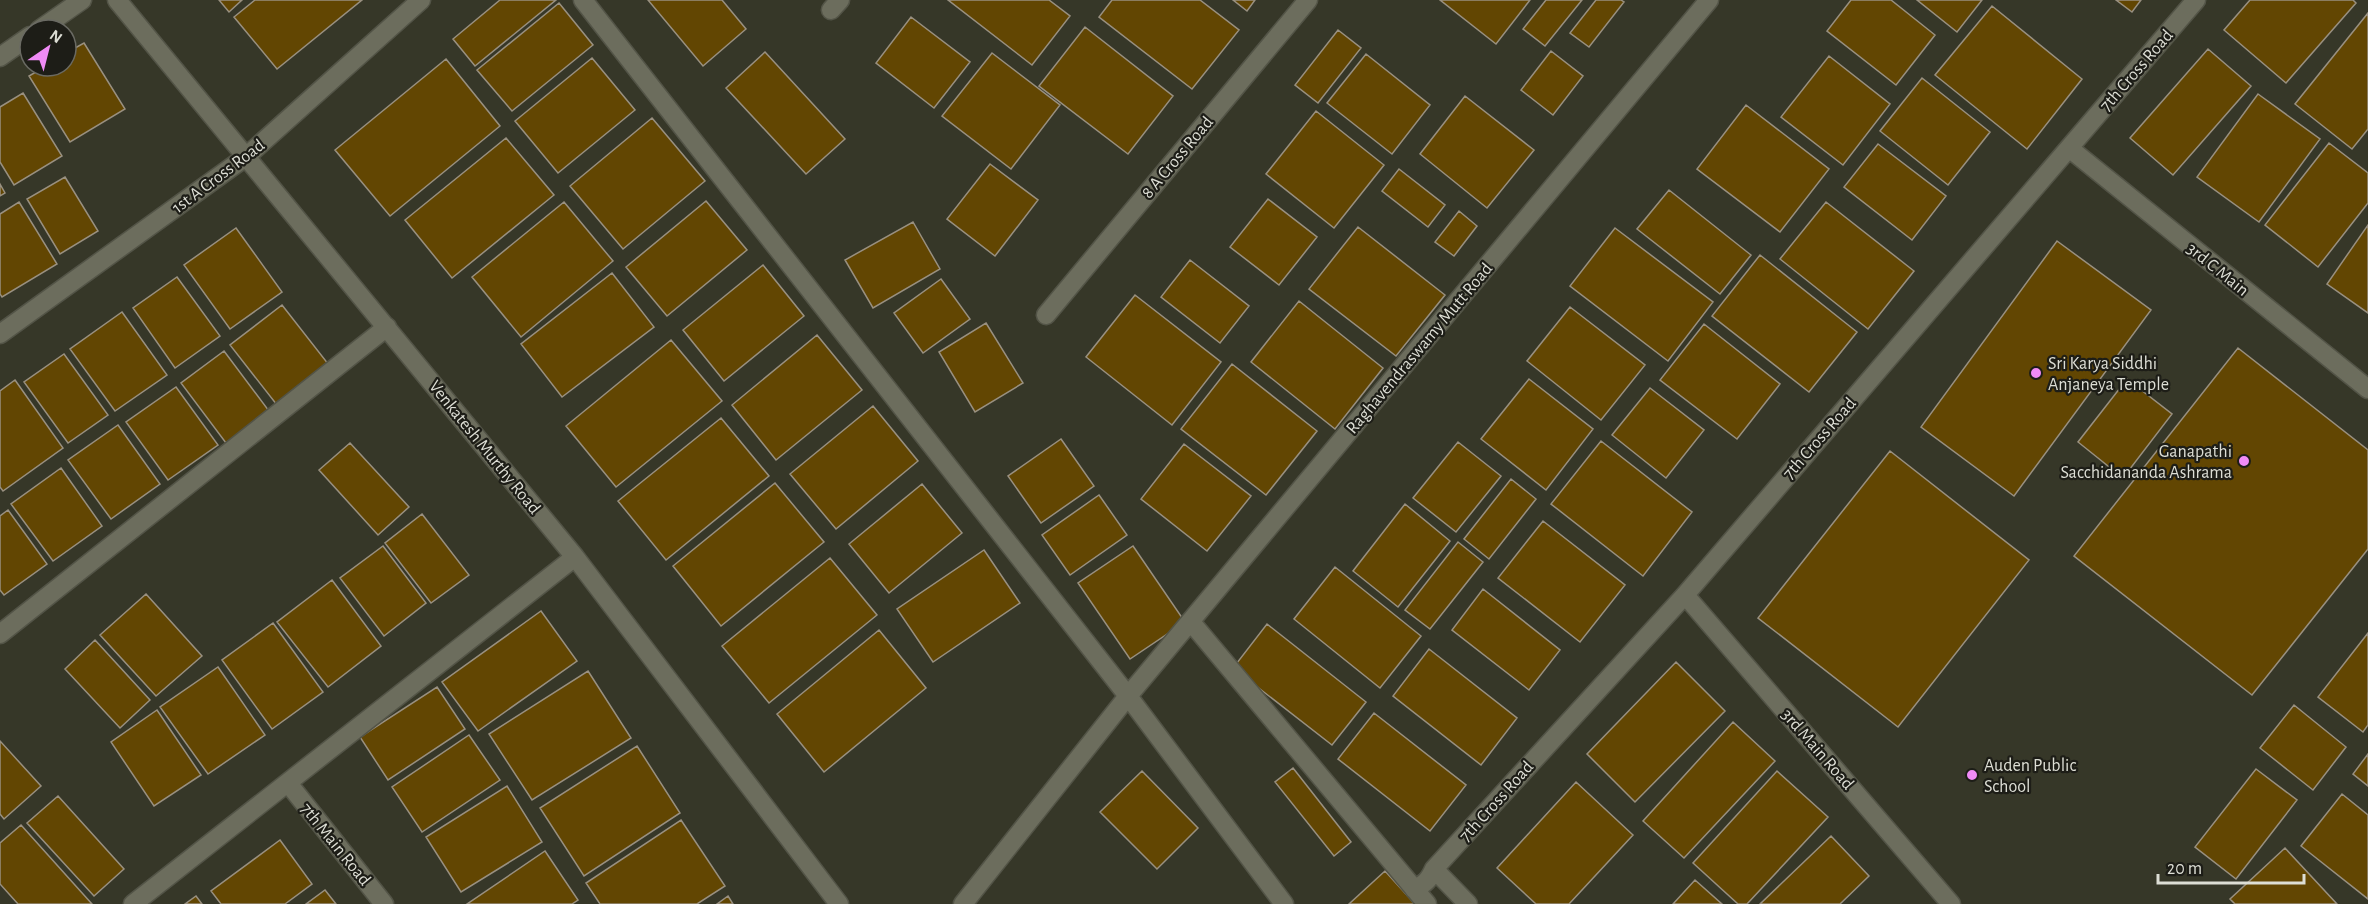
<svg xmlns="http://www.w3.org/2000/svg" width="2368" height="904" font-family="'Alegreya Sans',sans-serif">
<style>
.building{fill:#624602;stroke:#999080;stroke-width:1.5}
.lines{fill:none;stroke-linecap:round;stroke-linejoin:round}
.minor-casing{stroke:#535447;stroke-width:21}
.minor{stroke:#6c6d5d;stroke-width:18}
.poi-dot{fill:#f08bf6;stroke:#1d1d17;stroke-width:2}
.labels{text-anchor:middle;stroke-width:4.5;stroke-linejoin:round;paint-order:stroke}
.street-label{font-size:18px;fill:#ddded5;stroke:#1d1d17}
.poi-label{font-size:18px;fill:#ddded5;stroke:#1d1d17;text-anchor:start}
</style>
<rect width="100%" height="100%" fill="#363728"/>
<path class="building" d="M219,0H242L229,12Z
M255,0H362L277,69L234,17Z
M500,0H556L475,66L453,39Z
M648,0H722L746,29L703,66Z
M948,0H1049L1070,16L1032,65Z
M1112,0H1200L1239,30L1192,89L1099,17Z
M1233,0H1255L1247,11Z
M1440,0H1530L1496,44Z
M1546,0H1582L1545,46L1523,29Z
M1596,0H1621L1624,2L1589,47L1570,33Z
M1851,0H1891L1935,35L1896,85L1827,31Z
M1917,0H1982L1957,32Z
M2116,0H2141L2132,12Z
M2250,0H2353L2356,3L2286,83L2224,30Z
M559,3L593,45L512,111L477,70Z
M1992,6L2082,79L2027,149L1935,75Z
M2368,13V129L2352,149L2295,104Z
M911,17L970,62L934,108L876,63Z
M1085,27L1173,96L1128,154L1039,86Z
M1338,30L1361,48L1318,103L1295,85Z
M84,43L125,109L70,142L29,76L46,66H66V53Z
M2208,49L2251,86L2173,175L2130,138Z
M1551,51L1583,76L1553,115L1521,90Z
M765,52L845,139L806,174L726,88Z
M992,53L1060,105L1011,169L942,116Z
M1366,54L1430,105L1392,154L1327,103Z
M1829,56L1890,104L1843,165L1781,117Z
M592,58L635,110L558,173L515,121Z
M446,59L500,126L390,216L335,150Z
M1922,78L1990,132L1948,185L1880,131Z
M23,93L62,156L14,185L0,162V107Z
M2258,94L2320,139L2259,222L2197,177Z
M1465,96L1534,150L1487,208L1420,154Z
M1746,105L1829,169L1780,232L1697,169Z
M1316,111L1384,165L1334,228L1266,174Z
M652,118L705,181L623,249L570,186Z
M506,138L554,195L452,278L405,220Z
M2329,143L2368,173V203L2318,267L2265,225Z
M1878,144L1946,196L1912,240L1844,187Z
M990,164L1038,200L995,256L947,219Z
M1399,169L1445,205L1428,227L1382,191Z
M65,177L98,231L60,254L27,199Z
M0,184L5,193L0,196Z
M1669,190L1751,255L1720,294L1637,229Z
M1268,199L1317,237L1279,285L1230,247Z
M706,201L747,250L667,316L626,267Z
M19,202L57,264L2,297L0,294V214Z
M564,202L613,261L521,337L472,277Z
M1826,202L1914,271L1868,329L1780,259Z
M1459,211L1477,226L1454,256L1435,242Z
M913,222L940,269L873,308L845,260Z
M2368,225V313L2327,284Z
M1358,227L1445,295L1396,356L1309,289Z
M236,228L282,292L230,329L184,265Z
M1615,228L1713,302L1668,361L1570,286Z
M2057,241L2151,310L2014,496L1921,427Z
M1760,255L1857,332L1809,392L1712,316Z
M1190,260L1249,306L1220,343L1161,297Z
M763,265L804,316L724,381L683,330Z
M612,273L654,327L562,397L521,344Z
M177,277L220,336L175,368L133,308Z
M941,279L970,319L923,353L894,313Z
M1135,295L1221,362L1172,425L1086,357Z
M1299,301L1383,368L1335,429L1251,362Z
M282,305L329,365L277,405L230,345Z
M1570,307L1645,365L1601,420L1527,361Z
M122,312L167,375L115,411L70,349Z
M986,323L1023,383L975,412L939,352Z
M1704,324L1780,384L1737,439L1660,380Z
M817,335L862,390L776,460L732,405Z
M671,340L722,401L616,487L566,426Z
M2238,348L2368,450V549L2252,695L2074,556Z
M224,351L269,411L226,443L181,383Z
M64,354L108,415L68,443L24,382Z
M1232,364L1317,431L1266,495L1181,429Z
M1529,379L1593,429L1546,490L1481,439Z
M2127,379L2172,414L2123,478L2078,442Z
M15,380L63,448L3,491L0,487V391Z
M176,387L218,445L168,480L126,422Z
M1650,388L1704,430L1666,478L1612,435Z
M873,406L918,461L836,529L790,474Z
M721,418L769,476L666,560L618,501Z
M118,425L160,484L111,519L68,460Z
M1061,439L1094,486L1041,523L1008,476Z
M1601,441L1692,512L1643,576L1551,504Z
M1458,442L1501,476L1456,532L1413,498Z
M350,443L409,507L378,535L319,470Z
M1184,444L1251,496L1207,551L1141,499Z
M1890,451L2029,560L1898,727L1758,618Z
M61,468L102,526L53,561L11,504Z
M1511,479L1536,499L1489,559L1464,539Z
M775,483L824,542L721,626L673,566Z
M922,484L962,533L889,593L849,544Z
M1099,495L1127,535L1070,575L1042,535Z
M1405,504L1450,541L1398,607L1353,571Z
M8,510L47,564L4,595L0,590V516Z
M422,514L469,575L431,603L385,543Z
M1543,521L1625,585L1580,642L1498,578Z
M1458,542L1483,562L1430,629L1405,610Z
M383,546L426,603L384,636L340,578Z
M1133,546L1185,622L1130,659L1078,583Z
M984,550L1020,603L933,662L897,609Z
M830,558L877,615L769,703L722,646Z
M1335,567L1421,636L1380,688L1294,619Z
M332,580L381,646L328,687L277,622Z
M1483,589L1560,650L1529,690L1452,630Z
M146,594L202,656L156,696L100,635Z
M541,611L577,661L478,731L442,682Z
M273,623L323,692L272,729L222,660Z
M1267,624L1366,702L1332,745L1233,668Z
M879,630L926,688L824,772L777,714Z
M2368,633V725L2363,732L2318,697Z
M95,640L150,700L120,728L65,669Z
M1429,649L1517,718L1481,765L1393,696Z
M1676,662L1725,711L1635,802L1587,754Z
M218,667L265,735L208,774L160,707Z
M588,671L631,738L532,800L489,734Z
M437,687L465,729L388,780L360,737Z
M2294,705L2346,747L2313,790L2260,748Z
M157,710L201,775L154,806L111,742Z
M1374,713L1466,785L1430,831L1338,759Z
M1733,722L1775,761L1684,858L1643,821Z
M469,735L500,780L422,832L392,787Z
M0,741L41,786L4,819L0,814Z
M637,746L680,813L584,876L540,808Z
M2368,754V786L2353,774Z
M1293,768L1351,842L1334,856L1275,782Z
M2256,769L2297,800L2236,879L2195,847Z
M1142,771L1198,828L1157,869L1100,812Z
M1777,771L1828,817L1747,904H1738L1693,863Z
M1576,782L1633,835L1569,904H1536L1497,868Z
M507,786L542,842L461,892L426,837Z
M2342,794L2368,815V899L2301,846Z
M58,796L124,869L94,896L27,823Z
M681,820L725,886L697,904H600L586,883Z
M21,825L92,904H18L0,884V843Z
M1831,836L1869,876L1840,904H1760Z
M280,840L312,884L285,904H221L211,891Z
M2285,848L2337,904H2235L2230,899Z
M545,851L578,900L572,904H467Z
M1385,871L1415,904H1349Z
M1695,880L1722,904H1673Z
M325,890L336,904H306Z
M196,896L202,904H185Z
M728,896L733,904H717Z"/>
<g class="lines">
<g class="minor-casing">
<path id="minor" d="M117,0L575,557L839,904
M583,0L1128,696L1284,904
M831,10L840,0
M39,30L82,0
M0,57L30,36
M2069,148L2368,389
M1046,315L1308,0
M0,334L247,156L421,0
M1685,595L1951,904
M1191,622L1427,904
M0,634L387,327
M288,783L384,904
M1434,869L1468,904
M1414,889C1425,884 1429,880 1434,869L1685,595L2196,0
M133,904L575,557
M963,904L1128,696L1709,0"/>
</g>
<use href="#minor" class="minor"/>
</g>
<g class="poi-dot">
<circle cx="2036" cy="373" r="6"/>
<circle cx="2244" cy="461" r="6"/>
<circle cx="1972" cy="775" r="6"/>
</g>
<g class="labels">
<g class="street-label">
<text transform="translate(2136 70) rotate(-49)" y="6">7th Cross Road</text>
<text transform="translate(1177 157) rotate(-50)" y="6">8 A Cross Road</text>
<text transform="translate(218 176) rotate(-37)" y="6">1st A Cross Road</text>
<text transform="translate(2218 269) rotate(39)" y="6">3rd C Main</text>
<text transform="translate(1419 348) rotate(-50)" y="6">Raghavendraswamy Mutt Road</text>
<text transform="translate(1819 438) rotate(-49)" y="6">7th Cross Road</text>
<text transform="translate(485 447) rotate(51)" y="6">Venkatesh Murthy Road</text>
<text transform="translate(1818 749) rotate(49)" y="6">3rd Main Road</text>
<text transform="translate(1496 801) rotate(-48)" y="6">7th Cross Road</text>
<text transform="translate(336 844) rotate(51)" y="6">7th Main Road</text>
</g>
<g class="poi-label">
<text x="2048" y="369">Sri Karya Siddhi<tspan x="2048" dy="21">Anjaneya Temple</tspan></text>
<text x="2232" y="457" text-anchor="end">Ganapathi<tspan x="2232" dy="21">Sacchidananda Ashrama</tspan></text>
<text x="1984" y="771">Auden Public<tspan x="1984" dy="21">School</tspan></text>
</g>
</g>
<g transform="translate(48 48) rotate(35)"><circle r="28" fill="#1d1d17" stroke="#6a6a63" stroke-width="1.5"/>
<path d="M0-4.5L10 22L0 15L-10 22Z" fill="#f08bf6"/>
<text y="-9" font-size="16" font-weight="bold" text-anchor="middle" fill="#ddded5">N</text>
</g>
<path d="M2158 874v9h146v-9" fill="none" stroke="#ddded5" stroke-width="3"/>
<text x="2167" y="874" font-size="18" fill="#ddded5" stroke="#1d1d17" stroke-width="4.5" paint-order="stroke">20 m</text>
</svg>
